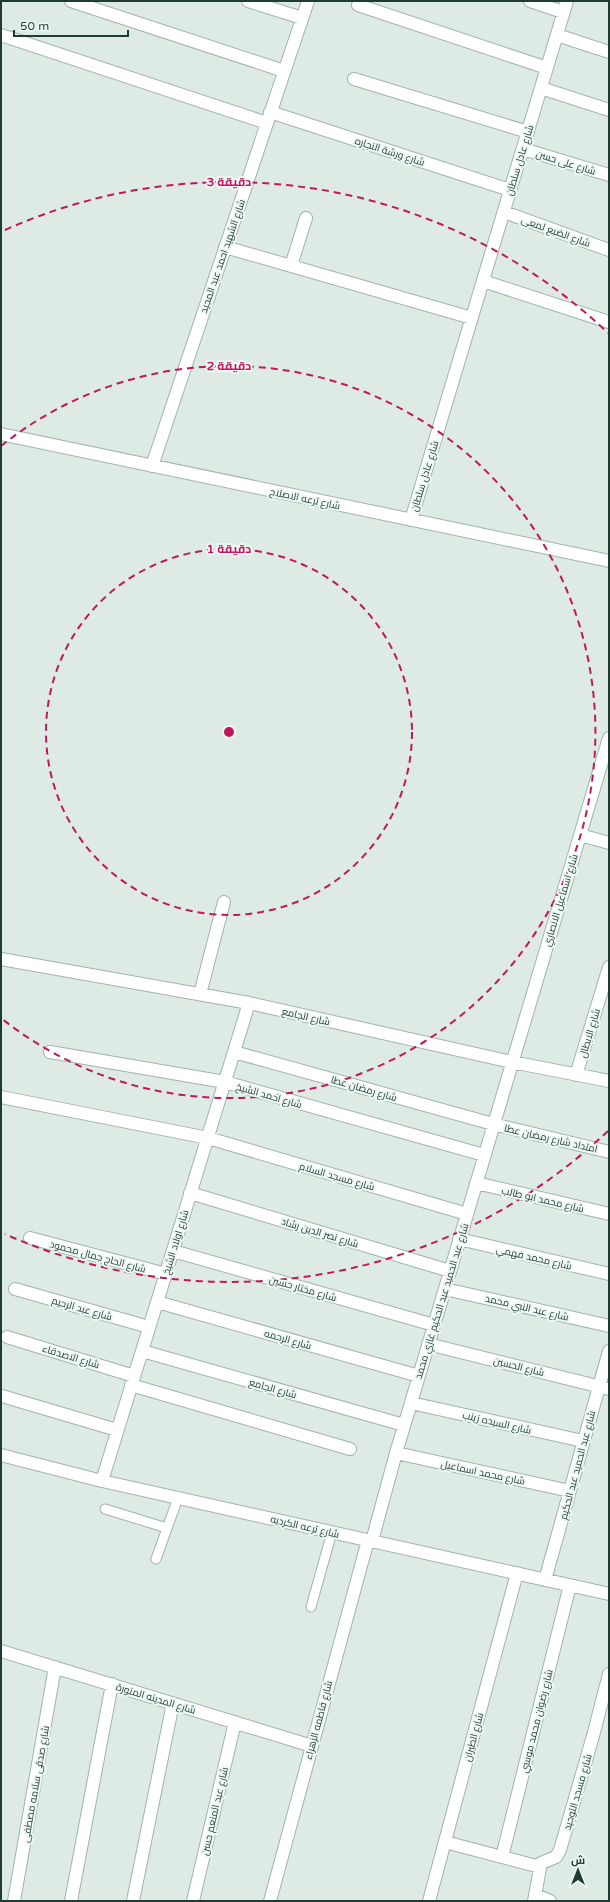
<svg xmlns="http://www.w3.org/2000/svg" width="610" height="1902" font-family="'Varela Round',Cairo,sans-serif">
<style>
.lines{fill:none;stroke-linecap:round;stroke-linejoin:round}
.service-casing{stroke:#a1b3ac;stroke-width:11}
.minor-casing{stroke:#a1b3ac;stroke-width:14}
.service{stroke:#fff;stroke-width:9}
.minor{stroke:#fff;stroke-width:12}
.ring{fill:none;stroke:#c2185b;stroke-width:2;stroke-dasharray:7 5}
.labels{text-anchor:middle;stroke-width:4;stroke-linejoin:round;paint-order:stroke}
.street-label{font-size:10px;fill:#1e3c34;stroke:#eef7f3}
.centre{fill:#c2185b;stroke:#eef7f3;stroke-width:2}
.ring-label{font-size:12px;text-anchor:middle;font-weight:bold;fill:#c2185b;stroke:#eef7f3;stroke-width:4;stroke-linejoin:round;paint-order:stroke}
</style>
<rect width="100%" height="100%" fill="#deebe5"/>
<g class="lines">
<g class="service-casing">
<path id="service" d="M105,1509L167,1528
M156,1559L178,1498
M311,1607L332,1532"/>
</g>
<g class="minor-casing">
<path id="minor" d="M71,1L284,71
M248,1L302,18
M530,1L563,12
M358,5L547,68
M1,35L267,123
M557,35L609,52
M354,79L528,132
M541,88L609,110
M270,112L510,190
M523,149L609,175
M504,212L609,250
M225,247L472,318
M291,266L306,218
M483,281L609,322
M1,434L609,561
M152,466L308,1
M411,520L567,1
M580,835L609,843
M1,959L249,1003L512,1062L609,1081
M200,994L224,902
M50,1052L225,1082L484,1155
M234,1052L493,1124L609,1152
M576,1075L609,967
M1,1097L208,1138L467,1214
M476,1183L609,1214
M190,1193L450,1271
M30,1238L166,1274
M459,1239L609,1274
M173,1251L434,1325
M15,1289L149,1327
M445,1289L609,1326
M157,1302L419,1376
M7,1337L134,1376
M428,1344L609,1389
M142,1351L404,1425
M131,1385L350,1449
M2,1396L117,1430
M411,1403L583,1441
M396,1453L570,1491
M1,1455L102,1481L609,1594
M102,1481L249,1003
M372,1541L396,1453L609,738
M545,1580L609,1351
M1,1651L312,1746
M445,1842L540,1867
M502,1857L570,1585
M536,1895L550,1901
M14,1901L55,1667
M71,1901L112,1684
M133,1901L173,1703
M193,1901L235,1722
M270,1901L368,1540
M429,1901L517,1573
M534,1901L541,1863L556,1857L560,1850L593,1736L609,1674"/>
</g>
<use href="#service" class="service"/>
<use href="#minor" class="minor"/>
</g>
<g class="ring">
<circle cx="229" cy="732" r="183"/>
<path d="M1 446A366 366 0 1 1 1 1018"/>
<path d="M608 1131A550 550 0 0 1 5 1234M5 230A550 550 0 0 1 608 333"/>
</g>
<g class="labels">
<g class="street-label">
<text transform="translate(390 151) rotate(18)" y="4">شارع ورشة النجاره</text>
<text transform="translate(519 160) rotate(-73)" y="4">شارع عادل سلطان</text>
<text transform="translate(566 162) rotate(17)" y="4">شارع على حسن</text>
<text transform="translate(556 231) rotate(20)" y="4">شارع الضبع لمعى</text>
<text transform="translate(222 256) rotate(-71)" y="4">شارع الشهيد احمد عبد المجيد</text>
<text transform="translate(424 476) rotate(-73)" y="4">شارع عادل سلطان</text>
<text transform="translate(305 498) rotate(12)" y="4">شارع ترعه الاصلاح</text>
<text transform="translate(560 900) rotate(-73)" y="4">شارع اسماعيل الانصاري</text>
<text transform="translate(306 1016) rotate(13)" y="4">شارع الجامع</text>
<text transform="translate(589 1033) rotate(-73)" y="4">شارع الابطال</text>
<text transform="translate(364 1088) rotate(16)" y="4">شارع رمضان عطا</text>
<text transform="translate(269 1095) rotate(16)" y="4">شارع احمد الشيخ</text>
<text transform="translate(551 1138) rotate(13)" y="4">امتداد شارع رمضان عطا</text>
<text transform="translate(337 1176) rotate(16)" y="4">شارع مسجد السلام</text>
<text transform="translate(543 1199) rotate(13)" y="4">شارع محمد ابو طالب</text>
<text transform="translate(320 1232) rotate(17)" y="4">شارع نصر الدين رشاد</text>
<text transform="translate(175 1242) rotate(-73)" y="4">شارع اولاد الشيخ</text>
<text transform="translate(98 1256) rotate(15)" y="4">شارع الحاج جمال محمود</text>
<text transform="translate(534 1257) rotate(13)" y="4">شارع محمد فهمي</text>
<text transform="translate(303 1288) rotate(16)" y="4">شارع مختار حسين</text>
<text transform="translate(441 1301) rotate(-73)" y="4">شارع عبد الحميد عبد الحكيم غازي محمد</text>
<text transform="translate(527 1307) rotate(13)" y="4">شارع عبد النبي محمد</text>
<text transform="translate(82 1308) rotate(16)" y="4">شارع عبد الرحيم</text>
<text transform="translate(288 1339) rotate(16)" y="4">شارع الرحمه</text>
<text transform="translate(71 1356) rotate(17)" y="4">شارع الاصدقاء</text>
<text transform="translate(519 1366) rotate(14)" y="4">شارع الحسين</text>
<text transform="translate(273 1388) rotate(16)" y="4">شارع الجامع</text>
<text transform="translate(497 1422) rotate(13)" y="4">شارع السيده زينب</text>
<text transform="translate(577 1465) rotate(-75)" y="4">شارع عبد الحميد عبد الحكيم</text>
<text transform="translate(483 1472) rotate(12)" y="4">شارع محمد اسماعيل</text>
<text transform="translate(305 1526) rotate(13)" y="4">شارع ترعه الكرديه</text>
<text transform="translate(156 1698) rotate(17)" y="4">شارع المدينه المنورة</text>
<text transform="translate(318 1720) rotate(-75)" y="4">شارع فاطمه الزهراء</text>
<text transform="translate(536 1721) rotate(-76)" y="4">شارع رضوان محمد موسي</text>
<text transform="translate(473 1737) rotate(-75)" y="4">شارع الطيران</text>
<text transform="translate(35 1784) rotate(-80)" y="4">شارع صدقى سلامه مصطفى</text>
<text transform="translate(577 1792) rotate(-74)" y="4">شارع مسجد التوحيد</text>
<text transform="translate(214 1811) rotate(-77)" y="4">شارع عبد المنعم حسن</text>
</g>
</g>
<circle cx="229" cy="732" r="6" class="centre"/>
<g class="ring-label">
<text x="229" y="186">3 دقيقة</text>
<text x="229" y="370">2 دقيقة</text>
<text x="229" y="553">1 دقيقة</text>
</g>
<rect width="610" height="1902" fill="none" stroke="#1e3c34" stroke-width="4"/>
<g transform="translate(578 1870)" stroke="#eef7f3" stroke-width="3" paint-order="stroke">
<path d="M0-3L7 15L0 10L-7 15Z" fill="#1e3c34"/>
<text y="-6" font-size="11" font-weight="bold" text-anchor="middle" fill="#1e3c34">ش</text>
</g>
<path d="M14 30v6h114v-6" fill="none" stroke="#1e3c34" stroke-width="2"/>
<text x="20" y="30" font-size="12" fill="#1e3c34" stroke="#eef7f3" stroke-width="3" paint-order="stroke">50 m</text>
</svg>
